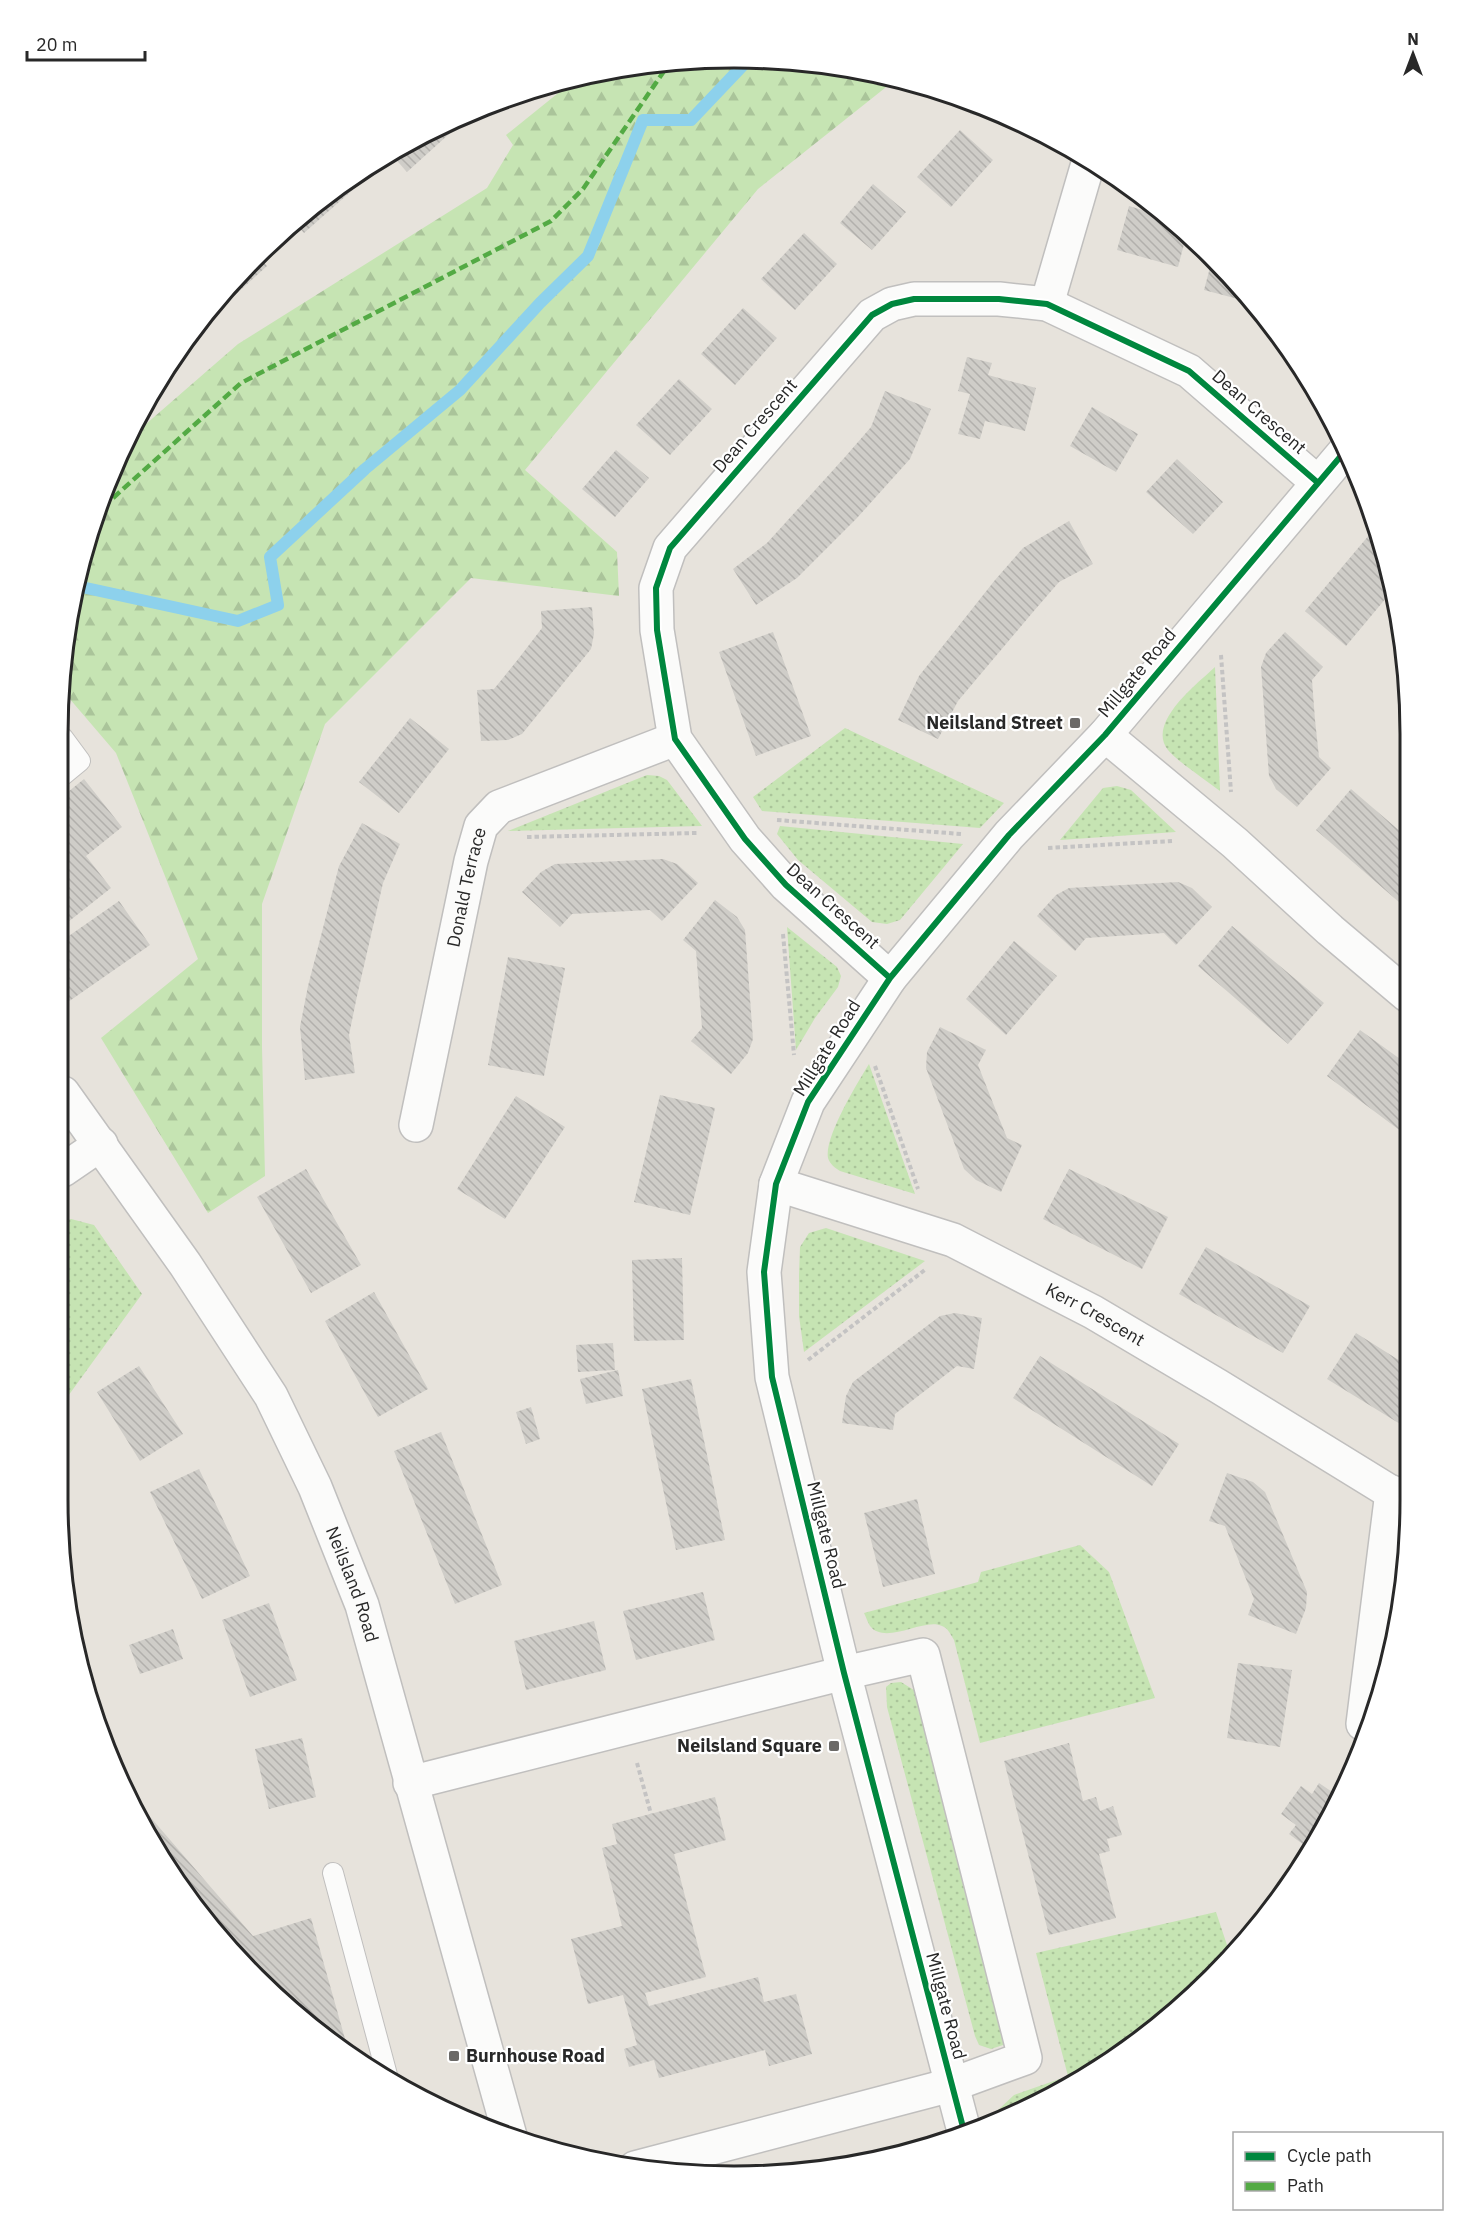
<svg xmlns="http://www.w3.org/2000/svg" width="1467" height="2234" font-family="'IBM Plex Sans',sans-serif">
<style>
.grass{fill:url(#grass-dots)}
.forest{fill:url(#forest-firs)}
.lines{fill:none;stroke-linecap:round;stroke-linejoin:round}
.stream{stroke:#8dd1ec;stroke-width:12}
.building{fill:url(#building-back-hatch)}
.service-casing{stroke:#c0bfbe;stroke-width:22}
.minor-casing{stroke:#c0bfbe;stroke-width:36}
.tertiary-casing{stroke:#c0bfbe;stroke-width:36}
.path{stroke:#c4c3c3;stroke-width:4;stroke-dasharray:4.5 3;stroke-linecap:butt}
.service{stroke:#fbfbfa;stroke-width:20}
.minor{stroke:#fbfbfa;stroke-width:33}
.tertiary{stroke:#fbfbfa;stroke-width:33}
.quiet{stroke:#53aa44;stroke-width:4.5;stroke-dasharray:9 4.5;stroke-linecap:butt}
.cycleway-casing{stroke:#fff;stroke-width:10}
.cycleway{stroke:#00873e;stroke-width:6}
.poi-dot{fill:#6b6967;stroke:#fff;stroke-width:2}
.labels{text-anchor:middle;stroke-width:4.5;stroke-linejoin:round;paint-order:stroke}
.street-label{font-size:18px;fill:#282828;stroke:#fff}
.poi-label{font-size:18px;font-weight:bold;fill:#282828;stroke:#fff;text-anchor:end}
.rim{fill:none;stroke:#282828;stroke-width:3}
</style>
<defs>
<pattern id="grass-dots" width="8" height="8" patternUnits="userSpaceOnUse" patternTransform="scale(1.5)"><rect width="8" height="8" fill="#c6e4b3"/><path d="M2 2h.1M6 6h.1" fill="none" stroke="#aac49a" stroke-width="1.8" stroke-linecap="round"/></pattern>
<pattern id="forest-firs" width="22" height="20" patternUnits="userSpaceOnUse" patternTransform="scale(1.5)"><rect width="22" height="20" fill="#c6e4b3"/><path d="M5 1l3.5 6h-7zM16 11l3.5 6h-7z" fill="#aac49a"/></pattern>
<pattern id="building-back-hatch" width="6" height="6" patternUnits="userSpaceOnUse" patternTransform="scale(1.5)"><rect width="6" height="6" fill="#cfcdc8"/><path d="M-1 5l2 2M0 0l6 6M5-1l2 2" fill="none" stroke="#b2b0ac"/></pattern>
</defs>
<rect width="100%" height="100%" fill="#e7e3dc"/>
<path class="grass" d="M1215,667L1220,791C1207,781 1177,761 1168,750C1146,723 1197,684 1215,667Z
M845,728L1004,803L980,828L762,811L753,797Z
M647,775L659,776L667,780L702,826L508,831Z
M1117,786L1131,790L1176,832L1060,840L1103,788Z
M780,826L963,844L900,920L887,924L872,922L798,860L777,834Z
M787,927L837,967L841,976L838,987L815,1018L796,1050Z
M869,1064L915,1194L840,1171C835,1168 830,1164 828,1158C824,1137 858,1082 869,1064Z
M71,1219L94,1225L142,1294L63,1403V1221Z
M826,1228L925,1261L804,1352L799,1316V1275L800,1247L809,1233Z
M1080,1545L1109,1572L1155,1698L980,1743L954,1640C951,1635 948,1628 942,1626C924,1617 886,1646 870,1626C868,1623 866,1617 864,1613L978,1582L981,1572Z
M1404,1559V1589L1386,1666L1396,1576Z
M901,1682L917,1692L1006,2032L1003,2045L991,2049L979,2045L975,2036L887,1707L886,1687L891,1683Z
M1216,1912L1231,1957L1146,2037L1072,2086L997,2117L998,2110L1014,2095L1068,2076L1036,1953Z"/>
<path class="forest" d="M690,58L822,63L895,80L758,189L525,470L617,552L619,596L471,578L325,724L262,904V1047L265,1176L208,1213L101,1038L198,959L116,753L63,691V645L93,516L123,444L238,344L487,188L513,145L506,135L578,77Z"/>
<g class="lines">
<path class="stream" d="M77,586L238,621L278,605L270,557L365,469L460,390L540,303L588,256L643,120H691L748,60"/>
</g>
<path class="building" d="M972,103L1015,122V123L970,114Z
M454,119L459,125L407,172L391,154L435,127Z
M960,130L993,160L951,207L917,177Z
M350,179L356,187L304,233L294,222L322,197Z
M873,184L906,212L872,250L840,223Z
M1129,206L1169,218L1187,233L1178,267L1117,250Z
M804,233L837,264L795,310L761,279Z
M258,256L267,266L215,313L211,309L225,287Z
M1212,260L1238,287L1253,303L1204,290Z
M743,308L777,338L735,385L701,354Z
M967,357L992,363L988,375L1036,388L1025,431L985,421L980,439L958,434L970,394L958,391Z
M679,379L712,409L670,455L636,425Z
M885,391L931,409L910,459L857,518L797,578L756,605L733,569L767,543L845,457L871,427Z
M1092,407L1138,434L1116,472L1070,446Z
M616,450L649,478L615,517L582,489Z
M1177,459L1223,502L1193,534L1146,492Z
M1069,521L1093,564L1059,582L1033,612L958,701L938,739L898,720L919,676L995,580L1023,548Z
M1375,528L1387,559L1392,591L1346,646L1305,611Z
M592,607L594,634L591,649L522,734L508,740L481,741L477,690L494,689L519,658L542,628L541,611Z
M773,632L811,736L756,756L719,652Z
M1285,632L1323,667L1312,680L1315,720L1319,757L1331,768L1297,807L1276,789L1269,776L1261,667L1266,653Z
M410,718L449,749L399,813L359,782Z
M84,779L122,827L86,856L111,888L63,926V796Z
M1351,789L1408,838L1407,909L1316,830Z
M362,823L400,844L383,883L357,996L349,1035L355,1073L305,1080L300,1027L308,986L339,866Z
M663,859L677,864L698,883L662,921L650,910L610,912L572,914L560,927L522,892L541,872L555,864Z
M1178,882L1192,888L1212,907L1176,945L1164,933L1086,938L1075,951L1037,916L1056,895L1069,888Z
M715,900L737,917L745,930L753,1039L748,1053L731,1074L691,1041L702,1028L696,951L683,940Z
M119,901L150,945L68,1002L63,995V940Z
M1232,926L1324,1003L1288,1044L1198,966Z
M1014,941L1057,976L1006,1035L966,999Z
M508,957L565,968L544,1076L488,1065Z
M940,1027L986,1050L978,1065L993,1103L1007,1138L1022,1145L1001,1192L976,1180L964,1169L926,1068L927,1052Z
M1360,1030L1407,1064L1406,1135L1327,1076Z
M660,1095L715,1108L690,1215L634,1202Z
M516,1096L565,1127L505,1219L457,1189Z
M306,1169L361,1265L311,1293L257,1197Z
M1069,1169L1168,1217L1142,1269L1043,1219Z
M1206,1247L1310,1306L1283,1353L1179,1294Z
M682,1258L684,1340L634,1341L632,1260Z
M374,1292L428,1389L378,1417L325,1321Z
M955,1313L982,1318L974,1369L957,1366L895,1414L893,1430L842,1423L846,1396L853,1382L940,1316Z
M1356,1333L1405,1364V1427L1327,1379Z
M613,1343L615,1370L578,1372L576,1345Z
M1040,1356L1179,1444L1152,1486L1013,1398Z
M139,1366L183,1434L140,1461L97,1392Z
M618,1370L623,1396L586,1404L580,1379Z
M691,1379L725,1540L676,1550L642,1389Z
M531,1407L540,1439L526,1444L516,1412Z
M441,1432L502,1585L455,1604L394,1451Z
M199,1469L250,1576L202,1599L150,1492Z
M1227,1473L1253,1482L1265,1492L1307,1592L1306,1608L1296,1634L1248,1615L1254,1599L1240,1564L1225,1526L1209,1521Z
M917,1499L935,1574L883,1587L864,1513Z
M703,1592L715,1640L636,1660L623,1611Z
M269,1603L297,1680L250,1697L222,1620Z
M594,1621L606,1670L526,1690L514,1641Z
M173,1629L183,1659L140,1674L129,1645Z
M1238,1663L1292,1670L1280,1747L1227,1738Z
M302,1738L316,1797L269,1809L255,1749Z
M1069,1743L1083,1801L1096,1797L1100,1811L1113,1806L1122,1835L1107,1839L1110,1851L1099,1854L1116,1918L1049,1935L1004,1761Z
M1319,1783L1341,1798L1308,1848L1289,1834L1296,1825L1281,1814L1301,1786L1312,1794Z
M133,1797L253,1936L311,1918L349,2053L321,2037L255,1979L171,1877Z
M715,1797L726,1840L674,1854L706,1977L645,1993L649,2006L758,1977L764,2002L796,1994L812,2054L769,2066L765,2050L659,2078L654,2060L629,2067L624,2049L637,2045L623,1995L588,2004L571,1939L622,1926L602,1848L617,1844L612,1824Z"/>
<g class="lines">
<g class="service-casing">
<path id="service" d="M63,738L80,761L63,775
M333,1873L387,2075"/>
</g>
<g class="minor-casing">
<g id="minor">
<path d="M1047,304L1089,160"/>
<path d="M1105,735L1235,843L1330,930L1407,995"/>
<path d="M890,978L786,885L745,839L675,739L657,630L656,588L670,548L872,315L892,304L914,299H999L1047,304L1189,371L1317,482"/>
<path id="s1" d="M416,1125L471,861L481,826L499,807L675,739"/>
<path id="s2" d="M776,1184L953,1240L1093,1312L1218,1386L1405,1501"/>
<path d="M1370,1728L1363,1724L1392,1492"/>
<path d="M410,1783L844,1673L923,1655L1025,2058L951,2085L635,2168"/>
<path d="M964,2131L844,1673L772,1377L764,1272L776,1184L808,1102L890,978L1009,835L1105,735L1346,450"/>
</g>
</g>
<g class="tertiary-casing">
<g id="tertiary">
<path id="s3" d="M63,1093L185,1264L271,1396L315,1487L362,1605L510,2136"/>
<path d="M63,1170L101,1144"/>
</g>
</g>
<path class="path" d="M1221,655L1231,792
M777,820L961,834
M527,837L697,833
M1048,848L1172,841
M783,934L794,1055
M875,1066L918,1189
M808,1360L926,1269
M637,1763L651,1814"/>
<use href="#service" class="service"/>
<use href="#minor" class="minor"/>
<use href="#tertiary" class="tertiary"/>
<path class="quiet" d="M93,516L241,383L551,221L583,189L671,61"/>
<g class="cycleway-casing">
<path id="cycleway" d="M890,978L786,885L745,839L675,739L657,630L656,588L670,548L872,315L892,304L914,299H999L1047,304L1189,371L1317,482
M964,2131L844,1673L772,1377L764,1272L776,1184L808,1102L890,978L1009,835L1105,735L1346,450"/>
</g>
<use href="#cycleway" class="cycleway"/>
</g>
<g class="poi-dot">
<rect x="1069" y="717" width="12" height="12" rx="3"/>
<rect x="828" y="1740" width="12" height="12" rx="3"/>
<rect x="448" y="2050" width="12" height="12" rx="3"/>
</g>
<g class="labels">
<g class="street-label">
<text transform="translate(1259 412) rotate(41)" y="6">Dean Crescent</text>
<text transform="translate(755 426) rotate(-49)" y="6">Dean Crescent</text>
<text transform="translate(1137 673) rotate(-50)" y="6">Millgate Road</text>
<text dy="6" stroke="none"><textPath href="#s1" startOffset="243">Donald Terrace</textPath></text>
<text transform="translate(833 906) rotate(42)" y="6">Dean Crescent</text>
<text transform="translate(827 1048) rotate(-58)" y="6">Millgate Road</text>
<text dy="6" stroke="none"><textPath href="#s2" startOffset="346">Kerr Crescent</textPath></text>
<text transform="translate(826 1535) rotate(76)" y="6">Millgate Road</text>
<text dy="6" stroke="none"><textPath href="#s3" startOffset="573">Neilsland Road</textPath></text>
<text transform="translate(946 2006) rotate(75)" y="6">Millgate Road</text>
</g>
<g class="poi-label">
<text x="1063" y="729">Neilsland Street</text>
<text x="822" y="1752">Neilsland Square</text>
<text x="466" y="2062" text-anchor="start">Burnhouse Road</text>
</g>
</g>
<path d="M0 0H1467V2234H0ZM734 68H734A666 666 0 0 1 1400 734V1500A666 666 0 0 1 734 2166H734A666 666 0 0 1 68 1500V734A666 666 0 0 1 734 68Z" fill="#fff" fill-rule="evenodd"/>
<path class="rim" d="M734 68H734A666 666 0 0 1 1400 734V1500A666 666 0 0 1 734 2166H734A666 666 0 0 1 68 1500V734A666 666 0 0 1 734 68Z"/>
<rect x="1233" y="2132" width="210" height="78" fill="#ffffff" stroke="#a9a9a9" stroke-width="1.5"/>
<rect x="1245" y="2152" width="30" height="9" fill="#00873e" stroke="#a9a9a9" stroke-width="1.5"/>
<text x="1287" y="2162" font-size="18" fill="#282828">Cycle path</text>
<rect x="1245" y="2182" width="30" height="9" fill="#53aa44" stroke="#a9a9a9" stroke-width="1.5"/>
<text x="1287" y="2192" font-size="18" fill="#282828">Path</text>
<g transform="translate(1413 54)" stroke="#ffffff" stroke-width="4.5" paint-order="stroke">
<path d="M0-4.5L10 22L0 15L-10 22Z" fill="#282828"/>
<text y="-9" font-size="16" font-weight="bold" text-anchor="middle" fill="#282828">N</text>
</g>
<path d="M27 51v9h118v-9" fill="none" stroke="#282828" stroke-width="3"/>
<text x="36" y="51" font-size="18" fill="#282828" stroke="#ffffff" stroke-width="4.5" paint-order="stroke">20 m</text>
</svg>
